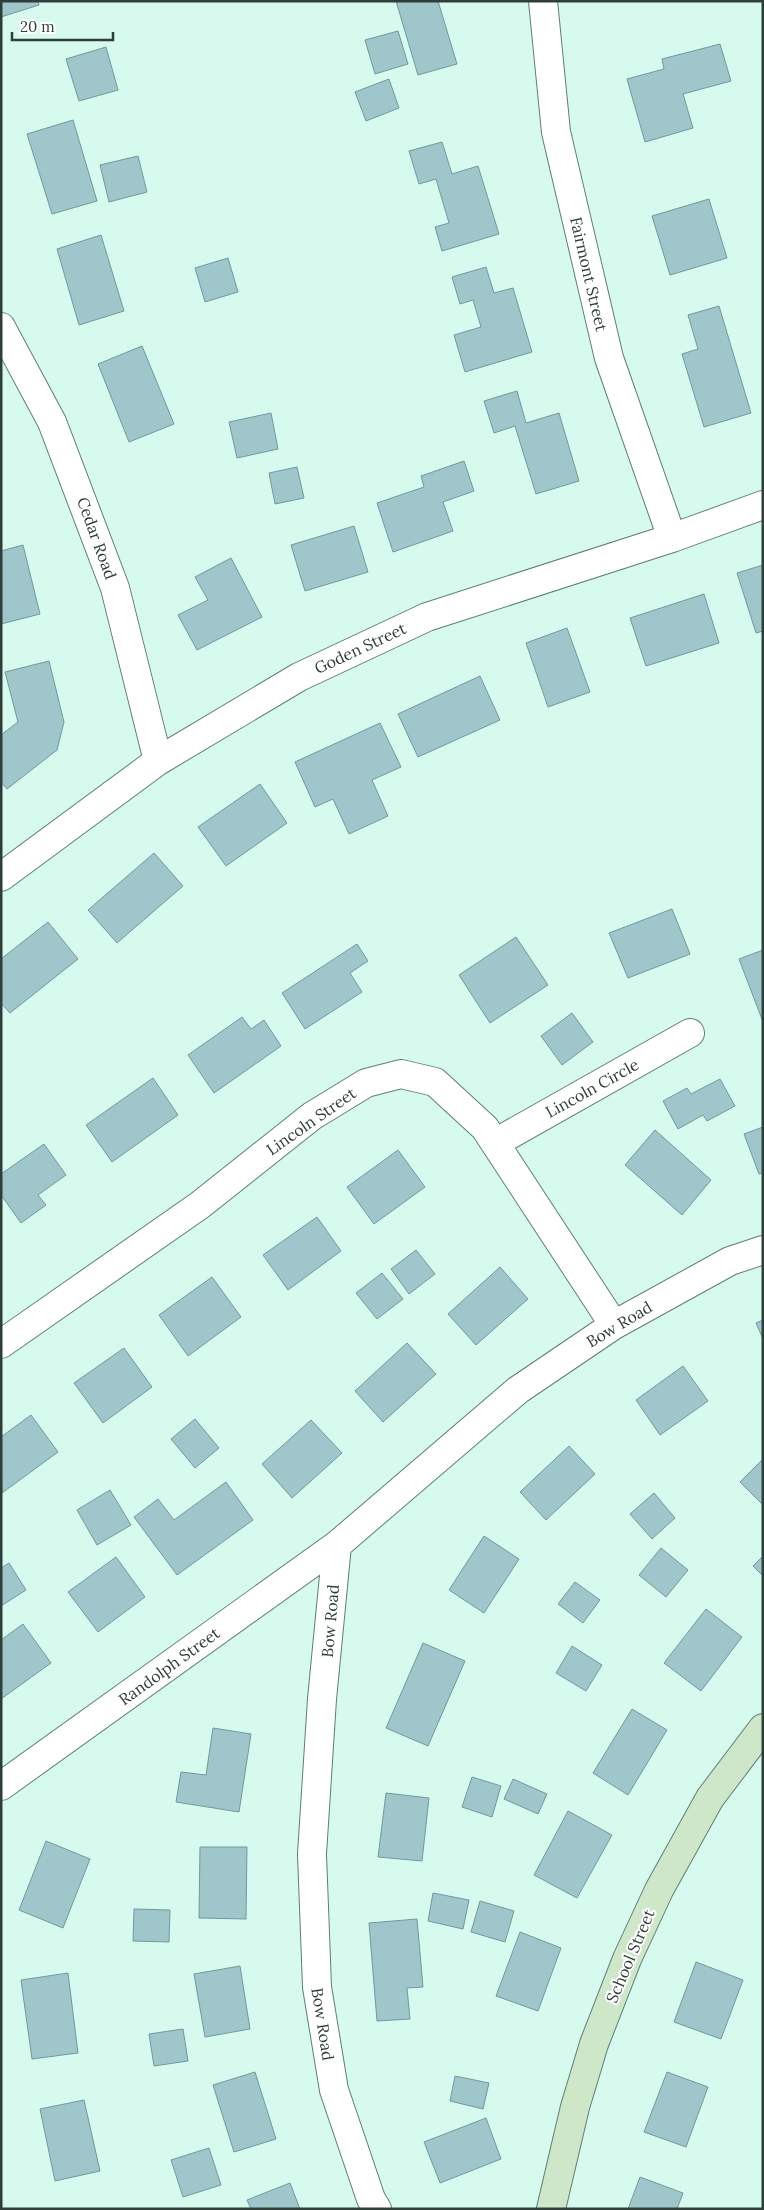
<svg xmlns="http://www.w3.org/2000/svg" width="764" height="2210" font-family="Lora,serif">
<style>
.building{fill:#9fc6ca;stroke:#72989b}
.lines{fill:none;stroke-linecap:round;stroke-linejoin:round}
.street-casing{stroke:#5d7f73;stroke-width:30}
.secondary-casing{stroke:#5d7f73;stroke-width:30}
.street{stroke:#fff;stroke-width:28}
.secondary{stroke:#cde7c8;stroke-width:28}
.labels{text-anchor:middle;stroke-width:4;stroke-linejoin:round;paint-order:stroke}
.street-label{font-size:16px;fill:#303e39;stroke:#fff}
</style>
<rect width="100%" height="100%" fill="#d6fbee"/>
<path class="building" d="M1,1H38L39,5L1,17Z
M396,1H438L457,64L418,75Z
M398,31L408,64L375,74L365,40Z
M720,44L731,81L683,94L693,128L645,142L627,79L664,69L662,59Z
M106,47L118,90L79,101L66,59Z
M389,79L399,108L366,121L355,92Z
M73,120L97,201L52,214L27,134Z
M442,142L452,174L478,166L499,234L442,251L435,227L449,223L436,179L419,184L409,151Z
M138,156L147,192L109,202L100,165Z
M709,199L727,258L670,275L652,216Z
M101,235L124,311L79,325L57,249Z
M228,258L238,292L205,302L195,268Z
M486,267L494,293L513,288L532,352L465,372L454,335L481,327L473,300L460,304L452,277Z
M719,306L751,413L704,427L682,354L698,349L688,315Z
M142,346L174,424L129,442L98,364Z
M517,391L526,423L559,413L579,481L536,494L515,426L494,433L484,401Z
M271,413L278,449L237,458L229,422Z
M464,461L474,491L443,502L453,531L393,552L377,503L424,487L421,476Z
M297,467L304,498L275,504L269,473Z
M354,526L368,572L305,591L291,545Z
M23,545L40,614L1,624V551Z
M231,558L262,617L197,650L178,615L208,600L195,577Z
M763,565V631L756,633L737,573Z
M704,594L719,643L646,666L630,618Z
M567,628L590,692L548,707L526,643Z
M49,661L64,722L57,750L7,789L1,782V735L18,722L5,672Z
M480,676L500,720L418,757L398,714Z
M380,723L401,767L372,780L388,816L349,834L333,799L315,807L295,762Z
M260,784L287,823L226,866L198,827Z
M154,853L183,886L117,943L88,910Z
M672,909L690,954L628,978L609,933Z
M48,922L78,959L10,1013L1,1003V959Z
M516,937L548,985L490,1023L459,975Z
M357,944L368,961L350,973L362,992L305,1029L282,993Z
M763,950V1022L739,959Z
M572,1013L593,1042L562,1065L541,1036Z
M242,1017L251,1029L264,1020L281,1046L214,1093L188,1055Z
M153,1078L178,1115L112,1162L86,1125Z
M720,1079L735,1106L707,1121L703,1115L678,1129L663,1101L687,1088L691,1094Z
M763,1127V1173L759,1174L744,1134Z
M655,1130L711,1180L682,1215L625,1165Z
M44,1144L66,1175L38,1195L46,1205L21,1223L1,1195V1174Z
M398,1150L425,1187L374,1224L347,1187Z
M317,1217L341,1251L288,1290L263,1255Z
M416,1250L435,1274L409,1294L391,1269Z
M500,1267L528,1299L476,1345L448,1314Z
M382,1273L403,1299L377,1319L356,1293Z
M212,1277L241,1317L188,1356L159,1315Z
M763,1320V1339L756,1323Z
M407,1343L436,1374L383,1422L355,1391Z
M124,1348L152,1387L103,1423L74,1383Z
M683,1366L708,1401L660,1435L636,1400Z
M31,1415L58,1452L2,1493L1,1437Z
M195,1419L219,1448L195,1468L171,1439Z
M311,1420L342,1453L292,1498L262,1464Z
M569,1446L595,1474L546,1520L520,1492Z
M762,1460L763,1461V1505L740,1482Z
M226,1482L253,1520L177,1575L134,1517L158,1499L174,1520Z
M110,1490L131,1525L97,1545L77,1510Z
M654,1493L675,1518L652,1539L630,1514Z
M484,1536L519,1559L484,1613L449,1590Z
M661,1548L688,1570L666,1597L639,1575Z
M763,1556V1576L753,1566Z
M116,1557L145,1597L98,1632L68,1592Z
M9,1563L26,1590L1,1606V1568Z
M575,1582L600,1600L583,1623L558,1604Z
M706,1609L742,1637L701,1691L664,1663Z
M23,1624L51,1663L1,1699V1640Z
M423,1643L465,1661L428,1746L386,1728Z
M572,1646L602,1665L586,1691L556,1673Z
M632,1709L667,1730L628,1795L593,1773Z
M213,1728L251,1734L239,1812L176,1802L181,1772L206,1775Z
M472,1777L501,1786L492,1817L462,1807Z
M513,1779L547,1794L538,1814L504,1799Z
M386,1793L429,1798L422,1861L378,1857Z
M568,1811L612,1835L577,1898L534,1875Z
M46,1841L90,1859L63,1928L19,1910Z
M200,1847H247L246,1919L199,1918Z
M433,1893L469,1900L463,1929L428,1921Z
M480,1901L514,1911L505,1942L471,1932Z
M134,1909L170,1910L169,1942L133,1941Z
M417,1919L423,1987L407,1988L410,2019L377,2021L369,1923Z
M520,1932L561,1948L538,2011L496,1996Z
M696,1962L743,1980L721,2039L674,2022Z
M240,1966L250,2029L205,2037L194,1974Z
M68,1973L78,2053L32,2059L21,1980Z
M183,2029L188,2061L154,2066L149,2034Z
M255,2072L276,2139L234,2152L213,2085Z
M667,2072L708,2087L686,2147L644,2132Z
M455,2076L489,2083L483,2109L450,2101Z
M84,2100L100,2171L55,2181L40,2109Z
M486,2118L501,2159L440,2183L424,2142Z
M209,2148L221,2185L183,2197L171,2160Z
M640,2177L683,2193L677,2209H628Z
M290,2183L300,2209H251L247,2200Z"/>
<g class="lines">
<g class="street-casing">
<path id="street" d="M543,1L556,132L609,358L672,538
M1,327L52,422L115,588L158,761
M1,877L158,761L299,677L427,617L672,538L763,505
M495,1143L690,1033
M1,1344L200,1205L312,1116L366,1083L401,1074L435,1082L485,1128L614,1325
M1,1786L337,1545
M377,2209L371,2199L334,2090L317,1987L312,1854L322,1699L337,1545L518,1390L614,1325L730,1261L763,1250"/>
</g>
<g class="secondary-casing">
<path id="secondary" d="M551,2209L575,2107L594,2044L627,1959L659,1890L710,1798L763,1728"/>
</g>
<use href="#street" class="street"/>
<use href="#secondary" class="secondary"/>
</g>
<g class="labels">
<g class="street-label">
<text transform="translate(589 274) rotate(77)" y="6">Fairmont Street</text>
<text transform="translate(97 538) rotate(70)" y="6">Cedar Road</text>
<text transform="translate(360 648) rotate(-25)" y="6">Goden Street</text>
<text transform="translate(592 1088) rotate(-29)" y="6">Lincoln Circle</text>
<text transform="translate(311 1121) rotate(-35)" y="6">Lincoln Street</text>
<text transform="translate(619 1324) rotate(-31)" y="6">Bow Road</text>
<text transform="translate(330 1621) rotate(-85)" y="6">Bow Road</text>
<text transform="translate(169 1666) rotate(-36)" y="6">Randolph Street</text>
<text transform="translate(630 1956) rotate(-67)" y="6">School Street</text>
<text transform="translate(323 2024) rotate(81)" y="6">Bow Road</text>
</g>
</g>
<rect width="764" height="2210" fill="none" stroke="#303e39" stroke-width="5"/>
<path d="M12 32v8h101v-8" fill="none" stroke="#303e39" stroke-width="2.5"/>
<text x="20" y="32" font-size="15" fill="#303e39" stroke="#ffffff" stroke-width="4" paint-order="stroke">20 m</text>
</svg>
